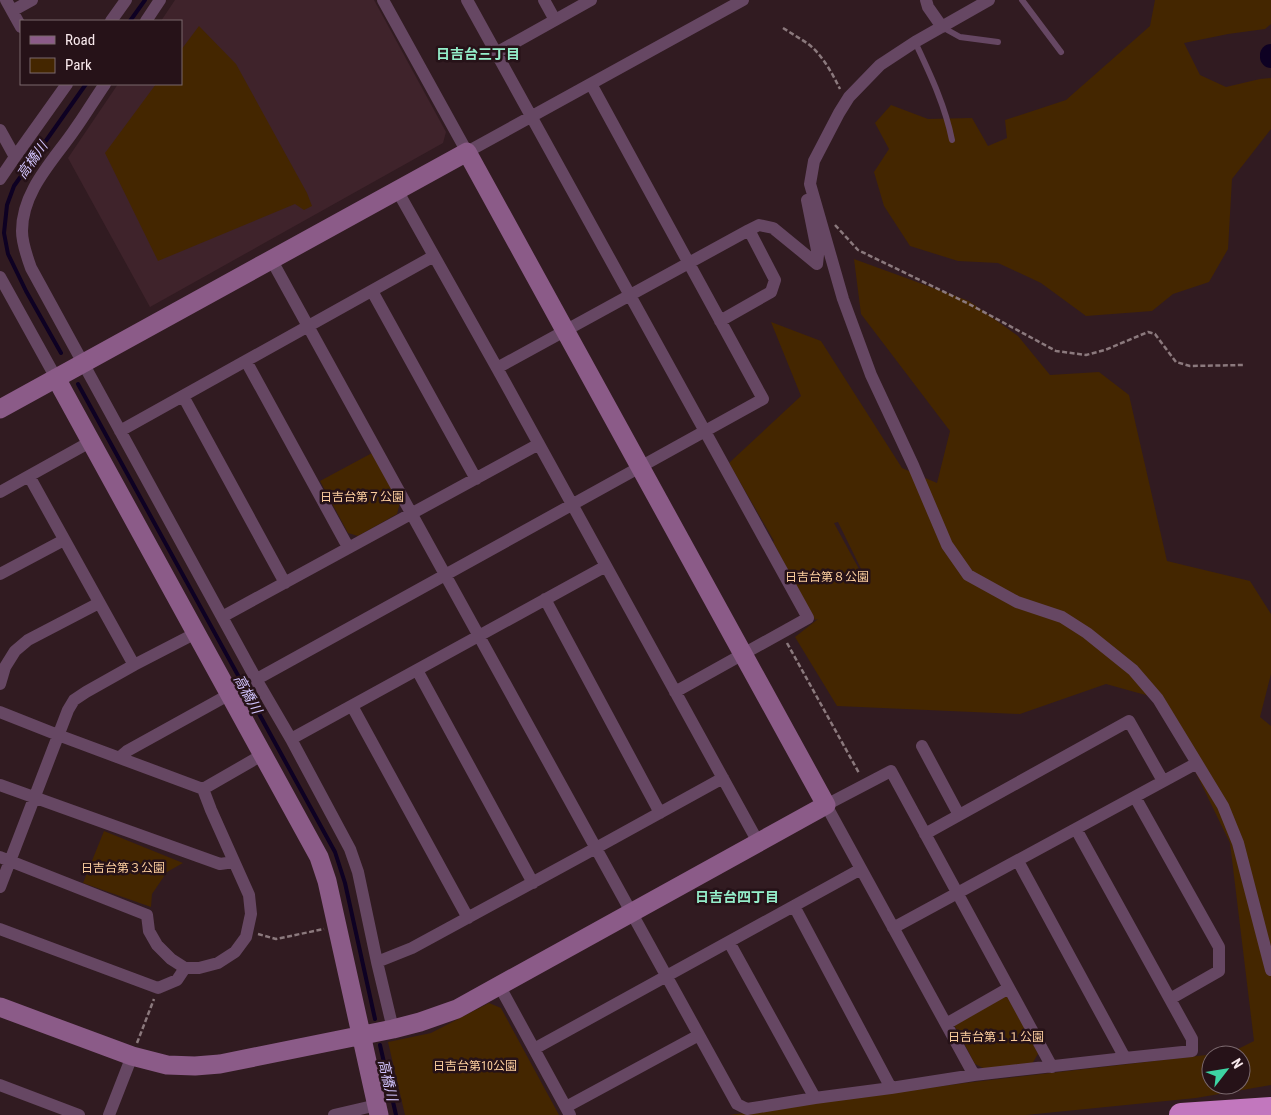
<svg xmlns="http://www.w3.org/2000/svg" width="1271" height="1115" font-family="'Roboto Condensed','Noto Sans JP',sans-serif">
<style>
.built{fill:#3f232b}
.green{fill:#442600;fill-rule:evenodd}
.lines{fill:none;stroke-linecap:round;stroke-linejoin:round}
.stream{stroke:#0e0123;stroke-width:4}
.river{stroke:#0e0123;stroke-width:22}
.path{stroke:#8b797d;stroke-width:2.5;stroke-dasharray:5 2.5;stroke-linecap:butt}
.lane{stroke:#664763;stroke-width:6}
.street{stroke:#664763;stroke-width:12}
.secondary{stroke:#8b5b88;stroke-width:19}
.highway{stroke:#c277be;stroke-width:24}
.labels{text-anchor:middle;stroke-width:5;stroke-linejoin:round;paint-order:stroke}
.park-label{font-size:12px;fill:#fcce9e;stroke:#261218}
.neighbourhood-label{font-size:14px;font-weight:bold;fill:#94edc9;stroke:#261218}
.water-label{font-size:14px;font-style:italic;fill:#d1c3fd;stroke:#261218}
</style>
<rect width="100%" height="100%" fill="#311b21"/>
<path class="built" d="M175,0H374L446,132L443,143L150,307L68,158L118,84H181V21H161Z"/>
<path class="green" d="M1155,0H1271V24L1265,29L1228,34L1184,43L1200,75L1226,87L1260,79L1271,78V129L1232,179L1228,249L1209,282L1173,294L1152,311L1086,316L1041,283L998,263L958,261L910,246L884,206L874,172L889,149L875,123L891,105L928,119L972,118L988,146L1007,138L1005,120L1066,100L1150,26Z
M199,26L236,64L307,193L312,206L304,210L295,204L158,261L105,153L156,84H181V50Z
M854,259L969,301L1018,336L1050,375L1099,372L1129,395L1167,561L1250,581L1271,614V674L1260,717L1271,726V1085L1196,1098L1026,1115H729L965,1083L1232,1052L1254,1041L1230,843L1160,699L1106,684L1020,714L837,706L795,637L818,619L815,620L773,542L774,541L729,463L801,396L771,322L821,341L902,468L937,483L950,431L861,314ZM838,522L867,581L866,582L834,523ZM1211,1055H1241V1085H1211Z
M372,453L400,503L397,514L358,536L348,533L320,481Z
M104,831L183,863L167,872L152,894L151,907L83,883Z
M1006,995L1039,1052L1032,1064L985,1069L975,1064L954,1025Z
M489,1003L501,1008L559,1115H405L388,1042L431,1033Z"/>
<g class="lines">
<path class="stream" d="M130,21L145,0
M61,353L26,291L8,254L4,233L7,205L14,186L86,84
M78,384L335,852L345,883L375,1019
M380,1045L396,1115"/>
<path class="river" d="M1271,55V57"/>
<path class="path" d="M783,28C791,33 799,38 807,43C822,54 832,73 840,89
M835,225L858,250L969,304L1056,351L1086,355L1105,350L1148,332L1155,334L1176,362L1190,366L1243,365
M787,643L859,773
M258,934L276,939L324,929
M137,1043L154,999"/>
<path class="lane" d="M1022,0L1061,52
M942,27L960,37L998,42
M915,42C930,74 945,105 952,140"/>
<path class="street" d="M6,0L21,27
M383,0L467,152L743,0
M467,0L808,618L675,692
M544,0L555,20
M926,0L928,7L942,27
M989,0L915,42L880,65L849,97L839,113L814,161L810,184L843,299L871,375L913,465L947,545L968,575L1017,602L1062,617L1087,633L1133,670L1158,699L1223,806L1238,843L1271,970
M12,11L32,0
M111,21L126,0
M146,21L160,0
M496,53L591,0
M105,84C94,100 84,117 73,132C52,162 22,192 22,231C22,243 27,257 31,268L256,679L291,739L350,849L358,872L377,962L393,1029
M0,130L15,157
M0,179L15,157L67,84
M397,190L497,368L758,842
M749,230L759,225L773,228L817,264L818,255L807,200
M271,259L737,1104L747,1109L815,1098
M0,277L56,378
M372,291L476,479
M246,361L348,547
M497,368L749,230L775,280L771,292L720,321
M183,396L285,583
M120,431L434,256
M29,476L134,665
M0,492L90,442
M0,574L64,540
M545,599L660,813
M222,617L539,444
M417,670L533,883
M0,684L5,667L15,651L28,640L99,603
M352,706L468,918
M0,712L58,735L203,789L211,810L249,895L251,914L246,937L235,952L218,963L199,968H185L171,959L157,945L149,931L147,915L0,857
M291,739L606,566
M922,746L959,815
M120,757L127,751L763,399L591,84
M0,785L220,864L234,862
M203,789L262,755
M1135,797L1219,947V971L1170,999
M925,834L1129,721L1163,781
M1018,861L1125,1058L1192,1051V1039L1076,829
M0,887L68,710L74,700L86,692L134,665L196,633
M794,906L891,1088L974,1075L1125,1058
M893,928L1197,763
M0,929L158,988L177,980L185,968
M729,942L815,1098L891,1088
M377,962L412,948L596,848L723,778
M499,985L570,1115
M946,1024L1009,988
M534,1049L861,869
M974,1075L826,805L891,771L1052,1067
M0,1085L79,1115
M566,1107L699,1035
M109,1115L132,1056
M334,1115L377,1105"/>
<path class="secondary" d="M56,378L319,857L327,881L379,1115
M0,409L467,152L826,805L457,1009L420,1022L393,1029L220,1064L195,1066L167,1065L132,1056L0,1007"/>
<path class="highway" d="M1181,1115L1271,1109"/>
</g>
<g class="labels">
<g class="park-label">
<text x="362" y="501">日吉台第７公園</text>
<text x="827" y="581">日吉台第８公園</text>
<text x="123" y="872">日吉台第３公園</text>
<text x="996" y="1041">日吉台第１１公園</text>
<text x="475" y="1070">日吉台第10公園</text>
</g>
<g class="neighbourhood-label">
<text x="478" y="59">日吉台三丁目</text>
<text x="737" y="902">日吉台四丁目</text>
</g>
<g class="water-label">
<text transform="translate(32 160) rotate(-55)" y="5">高橋川</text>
<text transform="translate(248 694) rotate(61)" y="5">高橋川</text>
<text transform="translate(388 1080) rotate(77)" y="5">高橋川</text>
</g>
</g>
<rect x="20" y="20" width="162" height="65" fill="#261218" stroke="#7a686d"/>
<rect x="30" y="36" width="25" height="8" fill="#8b5b88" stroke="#7a686d"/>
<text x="65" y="45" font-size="15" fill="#f8e9ec">Road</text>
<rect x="30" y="58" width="25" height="15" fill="#442600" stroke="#7a686d"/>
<text x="65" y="70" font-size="15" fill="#f8e9ec">Park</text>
<g transform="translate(1226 1070) rotate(59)"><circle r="24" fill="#261218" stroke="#7a686d"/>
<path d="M0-4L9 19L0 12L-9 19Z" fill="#3dd4a3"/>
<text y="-8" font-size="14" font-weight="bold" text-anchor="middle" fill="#f8e9ec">N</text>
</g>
</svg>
